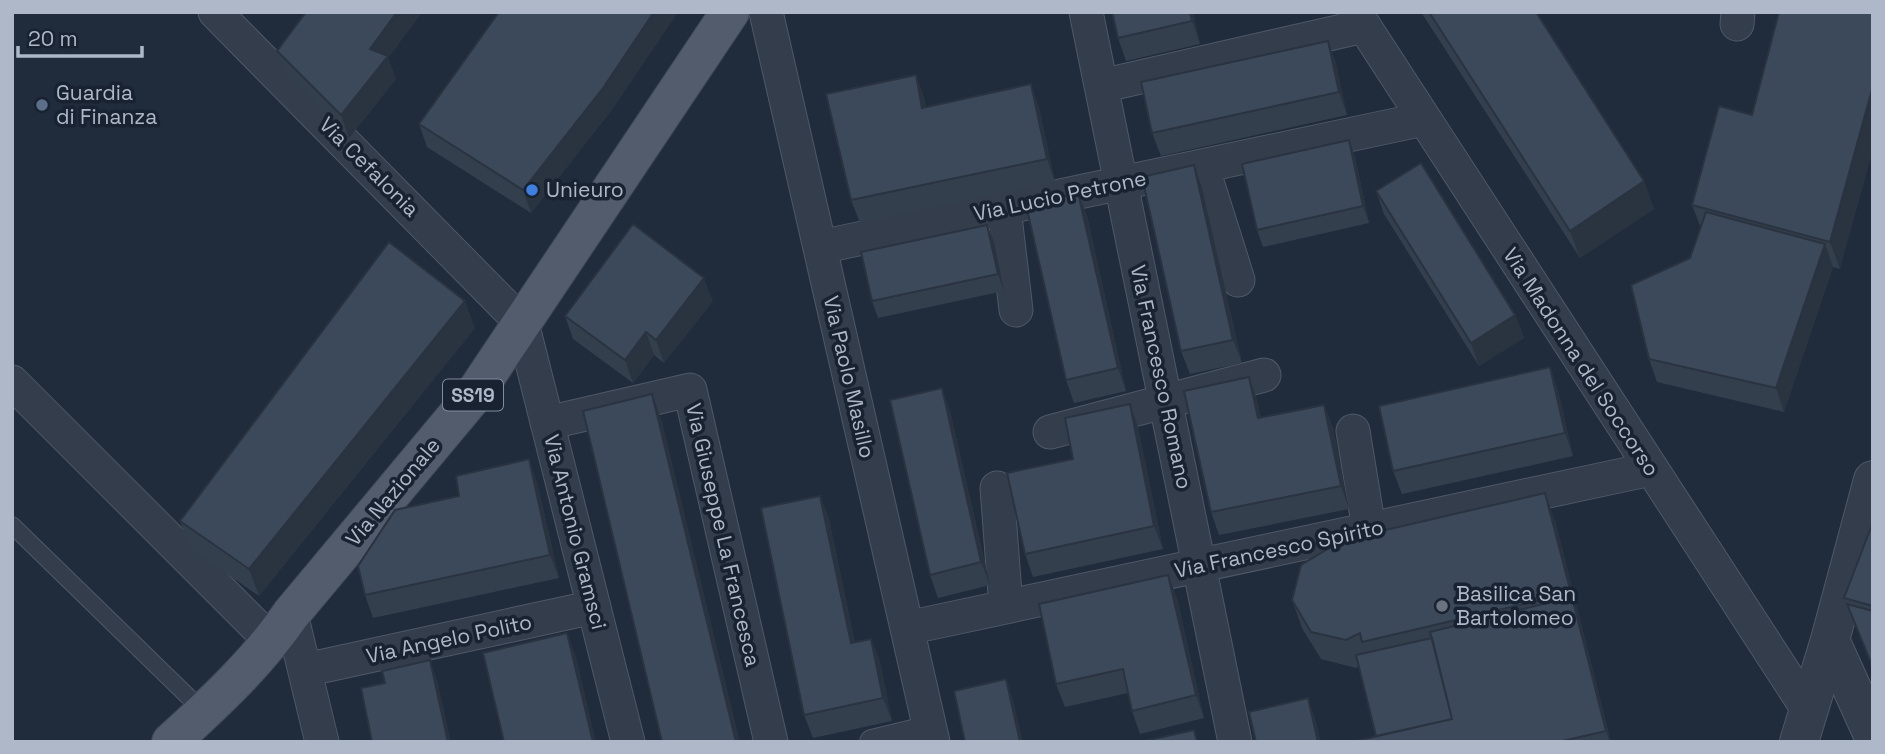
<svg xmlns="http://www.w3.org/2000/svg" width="1885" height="754" font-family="'Space Grotesk',sans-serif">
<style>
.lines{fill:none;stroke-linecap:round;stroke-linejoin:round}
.service-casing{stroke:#4f5867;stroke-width:18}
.pedestrian-casing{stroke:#4f5867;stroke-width:26}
.minor-casing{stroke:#4f5867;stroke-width:35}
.tertiary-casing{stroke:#4f5867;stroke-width:40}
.primary-casing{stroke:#3d4655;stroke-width:40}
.service{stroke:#343d4c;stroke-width:16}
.pedestrian{stroke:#343d4c;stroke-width:24}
.minor{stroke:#343d4c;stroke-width:33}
.tertiary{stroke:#343d4c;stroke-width:38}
.primary{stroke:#525c6c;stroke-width:38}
.wall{fill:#343f4e}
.shaded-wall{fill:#2a3340}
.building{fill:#3c495b;stroke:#2a3340;stroke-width:2}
.service-dot{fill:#5c6f8a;stroke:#192231;stroke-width:2.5}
.shop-dot{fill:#3f7fe0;stroke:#192231;stroke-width:2.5}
.worship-dot{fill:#6b7280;stroke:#192231;stroke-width:2.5}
.labels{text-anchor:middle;stroke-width:7;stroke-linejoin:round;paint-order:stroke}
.shield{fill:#192231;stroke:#828b9b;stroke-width:2}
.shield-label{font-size:19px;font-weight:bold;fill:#afb8c8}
.poi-label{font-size:21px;fill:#afb8c8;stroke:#192231;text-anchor:start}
.street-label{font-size:21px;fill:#afb8c8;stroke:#192231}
</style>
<rect width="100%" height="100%" fill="#202b3c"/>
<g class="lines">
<g class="service-casing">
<path id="service" d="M12,525L203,711"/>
</g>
<g class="pedestrian-casing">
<path id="pedestrian" d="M872,742L930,728"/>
</g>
<g class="minor-casing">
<path id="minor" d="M215,12L522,323L628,742
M766,12L933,742
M1086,12L1235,742
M1355,12L1809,711
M1737,24L1738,12
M1101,86L1364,26
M1202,166L1238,280
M1004,208L1016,310
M820,247L1424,119
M12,382L272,642
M547,423L690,390L771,742
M1353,431L1369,529
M1050,432L1264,375
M997,488L1006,607
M291,614L322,742
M907,628L1651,469
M305,670L594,607"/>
</g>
<g class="tertiary-casing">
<path id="tertiary" d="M1830,640L1873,735
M1799,742L1830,640L1873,480"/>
</g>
<g class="primary-casing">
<path id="primary" d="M171,742C214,703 258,662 291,614L473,396L730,12"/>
</g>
<use href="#service" class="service"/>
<use href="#pedestrian" class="pedestrian"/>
<use href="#minor" class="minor"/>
<use href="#tertiary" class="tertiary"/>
<use href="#primary" class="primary"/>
</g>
<path class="wall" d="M499,12H678L611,111L531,213L427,147L419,124Z
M1112,12H1193L1200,44L1126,61L1118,38Z
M1421,12H1536L1644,181L1654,209L1580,258Z
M1779,12L1840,269L1833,267L1784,412L1657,382L1649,359L1690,258L1701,228L1692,205L1752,115Z
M420,15L388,58L396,79L349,138L286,74L277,51Z
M1328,41L1336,64L1347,115L1161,156L1152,133Z
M916,75L924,98L926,107H1039L1055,182L860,223L851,200Z
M1349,140L1355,157L1369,223L1263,247L1257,230Z
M1202,188L1242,363L1190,374L1181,351Z
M1376,191L1515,315L1524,338L1479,366L1384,214Z
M1078,193L1087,216L1126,391L1074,403L1066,380Z
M994,242L1004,291L878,318L872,301Z
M713,301L664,363L654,355L633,383L573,339L565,316Z
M475,328L259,596L190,548L180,521Z
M1550,367L1558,390L1573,456L1402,494L1393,471Z
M1249,377L1257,400L1261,418L1324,405L1333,428L1349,509L1219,535L1211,512Z
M1130,404L1138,427L1163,549L1033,577L1025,554L1073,459Z
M950,411L990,585L938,598L930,575Z
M537,482L559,578L373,618L365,595L459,496Z
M820,496L829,519L855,643L871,639L880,662L892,721L813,738L804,715Z
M1555,520L1611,742H1352L1376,736L1359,666L1356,668L1321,659L1302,628L1292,600L1340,548Z
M1873,522V669L1844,598Z
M1177,598L1204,718L1140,734L1132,711L1128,693L1065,707L1056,684Z"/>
<path class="shaded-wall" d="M397,12H419L420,15L388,58L396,79L349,138L341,115L370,49Z
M654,12H678L611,111L531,213L523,190Z
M1190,12H1193L1200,44L1192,21Z
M1328,41L1336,64L1347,115L1339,92Z
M916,75L924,98L931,131L922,108Z
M1031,84L1039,107L1055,182L1047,159Z
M1873,86V150L1840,269L1830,242Z
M1349,140L1355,157L1369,223L1363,206Z
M1194,165L1202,188L1242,363L1233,340Z
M1644,181L1654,209L1580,258L1570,231Z
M1078,193L1087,216L1126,391L1118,368Z
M987,225L994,242L1004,291L998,274Z
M1825,244L1833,267L1784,412L1776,388Z
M704,278L713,301L664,363L656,340Z
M465,301L475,328L259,596L249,569Z
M1515,315L1524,338L1479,366L1471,343Z
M646,332L654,355L633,383L625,360Z
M1550,367L1558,390L1573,456L1565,433Z
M1249,377L1257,400L1266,441L1258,418Z
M942,388L950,411L990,585L981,562Z
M652,394L662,421L740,742H736Z
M1130,404L1138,427L1163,549L1154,526Z
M1324,405L1333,428L1349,509L1341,486Z
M529,459L537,482L559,578L550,555Z
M1545,493L1555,520L1611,742H1610L1606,731Z
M820,496L829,519L860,666L851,643Z
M1168,575L1177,598L1204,718L1196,695Z
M567,633L576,656L596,742H593Z
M871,639L880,662L892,721L883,698Z
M430,660L438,683L451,742H448Z
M1006,679L1014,703L1023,742H1020Z
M1308,698L1316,721L1321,742H1318Z"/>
<path class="building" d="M306,12H397L370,49L388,56L341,115L277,51Z
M499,12H654L603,88L523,190L419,124Z
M1112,12H1190L1192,21L1118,38Z
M1429,12H1536L1644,181L1570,231Z
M1779,12H1873V86L1830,242L1692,205L1719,106L1752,115Z
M1328,41L1339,92L1152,133L1141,82Z
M916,75L922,108L1031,84L1047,159L851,200L826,94Z
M1349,140L1363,206L1257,230L1242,164Z
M1421,163L1515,315L1471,343L1376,191Z
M1194,165L1233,340L1181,351L1142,177Z
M1078,193L1118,368L1066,380L1026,205Z
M1706,212L1825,244L1776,388L1649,359L1631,285L1690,258Z
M633,224L704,278L656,340L646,332L625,360L565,316Z
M987,225L998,274L872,301L861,252Z
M389,242L465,301L249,569L180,521Z
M1550,367L1565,433L1393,471L1379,406Z
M1249,377L1258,418L1324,405L1341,486L1211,512L1184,391Z
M942,388L981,562L930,575L890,400Z
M652,394L736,742H662L583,411Z
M1130,404L1154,526L1025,554L1007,473L1073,459L1065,418Z
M529,459L550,555L365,595L358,566L395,510L459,496L456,476Z
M1545,493L1571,593L1362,642L1360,633L1346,640L1311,632L1292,600L1301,565L1333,546L1340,548L1338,541Z
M820,496L851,643L871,639L883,698L804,715L761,508Z
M1873,522V606L1844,598Z
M1168,575L1196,695L1132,711L1123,669L1056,684L1039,604Z
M1572,597L1606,731L1558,742H1352L1452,719L1430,632Z
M1847,604L1873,611V668Z
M567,633L593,742H504L483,653Z
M1432,638L1452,719L1376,736L1356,655Z
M430,660L448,742H372L361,688L385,683L382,671Z
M1006,679L1020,742H965L954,691Z
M1308,698L1318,742H1256L1249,712Z
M1194,730L1197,742H1140Z"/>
<circle class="service-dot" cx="42" cy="105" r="7"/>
<circle class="shop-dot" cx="532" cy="190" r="7"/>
<circle class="worship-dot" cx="1442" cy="606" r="7"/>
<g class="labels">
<rect class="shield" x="443" y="379.5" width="60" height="31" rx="5"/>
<g class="shield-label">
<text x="473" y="402">SS19</text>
</g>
<g class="poi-label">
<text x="56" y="100">Guardia<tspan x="56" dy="24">di Finanza</tspan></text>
<text x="546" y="197">Unieuro</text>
<text x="1456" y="601">Basilica San<tspan x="1456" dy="24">Bartolomeo</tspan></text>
</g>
<g class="street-label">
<text transform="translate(369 167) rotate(45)" y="7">Via Cefalonia</text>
<text transform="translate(1060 196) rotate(-12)" y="7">Via Lucio Petrone</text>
<text transform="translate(1581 362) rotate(57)" y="7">Via Madonna del Soccorso</text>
<text transform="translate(849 377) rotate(77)" y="7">Via Paolo Masillo</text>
<text transform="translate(1161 377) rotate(78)" y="7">Via Francesco Romano</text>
<text transform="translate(393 492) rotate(-50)" y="7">Via Nazionale</text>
<text transform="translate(575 532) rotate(76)" y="7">Via Antonio Gramsci</text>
<text transform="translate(723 535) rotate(77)" y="7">Via Giuseppe La Francesca</text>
<text transform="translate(1279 549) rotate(-12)" y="7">Via Francesco Spirito</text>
<text transform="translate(449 639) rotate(-12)" y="7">Via Angelo Polito</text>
</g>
</g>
<rect width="1885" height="754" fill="none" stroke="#afb8c8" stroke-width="28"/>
<path d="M18 46v10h124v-10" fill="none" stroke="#afb8c8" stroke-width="3.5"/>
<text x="28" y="46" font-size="21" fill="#afb8c8" stroke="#192231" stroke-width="5" paint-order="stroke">20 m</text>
</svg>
